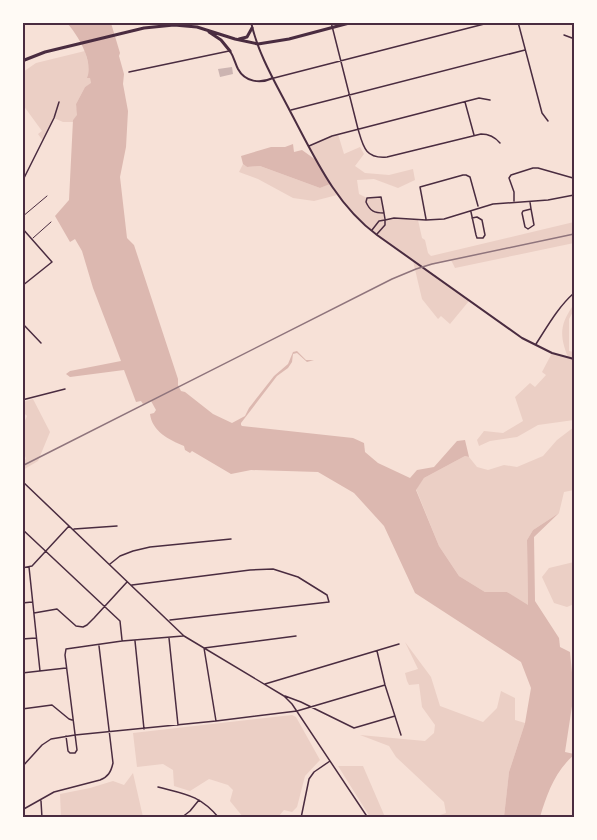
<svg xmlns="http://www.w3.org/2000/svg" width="597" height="840" font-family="Inter,sans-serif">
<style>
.green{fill:#ebcfc5}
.water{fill:#dcb8b0}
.building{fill:#ccb4b1}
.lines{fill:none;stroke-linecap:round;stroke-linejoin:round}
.service{stroke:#4a2c40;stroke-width:1}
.minor{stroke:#4a2c40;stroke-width:1.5}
.tertiary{stroke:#4a2c40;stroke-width:2}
.primary{stroke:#4a2c40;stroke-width:3}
.rail{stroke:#8f747c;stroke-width:1.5}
.neatline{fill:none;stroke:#4a2c40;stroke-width:2}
</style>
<rect width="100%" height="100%" fill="#f7e1d7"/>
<path class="green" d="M85,51L90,71L91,84L85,87L76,104L78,115L73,120V122H63L54,118L43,141L38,134L42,131L23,105V72L36,63Z
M338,134L344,154L360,147L364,154L355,166L365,173L389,175L413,169L415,180L398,188L374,179L357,180L359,194L367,198L381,197L385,220L394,218L418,220L422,238L425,240L428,253L431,256L574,222V243L455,268L451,260L424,267L469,301L450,324L441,316L438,319L422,299L413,261C385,241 358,223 337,195L314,201L293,198L258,179L239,172L243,164L247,167L260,166L320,188L329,184L309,147Z
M574,304V310L569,319V351L574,352V420L538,425L517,437L490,441L479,446L477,440L484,431L503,433L523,421L515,397L530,383L535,387L546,375L542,372L552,353L568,357C559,335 560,324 574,304Z
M33,399L50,432L38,461L23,470V461L26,459C21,445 20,430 27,416L23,412V402Z
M574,427V490L564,492L559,513L533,530L527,540L528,606L507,592H485L459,576L439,546L416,489L424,478L465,456L469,457L477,467L488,470L504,465L517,467L543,456L557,440Z
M574,562V604L567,607L554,603L542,577L549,568Z
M405,642L431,677L440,706L483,722L497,708L501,691L515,698V720L525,723L509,772L504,817H434L446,813L444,802L396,757L389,746L360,735L425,741L434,733L435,725L422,707L419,684L409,685L407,681L405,673L418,669Z
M292,715L296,717L320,760L305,776L297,807L292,812L284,810L278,817H243L230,801L233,790L228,785L209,779L190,791L174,786L173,770L163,764L137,767L133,733Z
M338,766H363L385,817H370Z
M133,773L143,817H61L60,794L90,788L113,781L124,785Z"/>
<path class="water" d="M67,23H111L120,53L119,56L124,74L123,84L128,111L126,147L120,177L127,238L134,245L178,379V385L181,391L185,392L213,414L232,423L245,416L249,408L274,376L288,364L293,352L297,351L306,360H314L307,362L297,353L293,354L292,362L288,368L277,376L241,423V425L242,426L353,438L364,443L365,452L378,463L410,478L417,470L434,467L457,441L465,440L469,457L465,456L424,478L416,490L439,546L459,576L485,592H507L528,605L527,540L533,530L559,513L534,537L535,601L559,638L560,647L570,652L574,693L565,752L574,754V755C555,771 547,794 540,817H504L509,772L525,723L531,688L521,662L415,593L384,526L354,493L318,472L251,470L231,474L192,451L190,453L185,450L184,446C169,440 152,431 150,414L154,413L156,410L151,401L143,404L141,401L136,402L124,370L70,377L66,374L70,371L121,361L93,288L82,251L75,239L70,242L55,216L69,200L73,120L77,115L76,104L85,87L91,83L90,78H87C94,62 78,35 67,23Z
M293,144L294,152L302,150L316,160L330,184L320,188L260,166L247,167L243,164L241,156L271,147H285Z"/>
<path class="building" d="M232,67L233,74L220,77L218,69Z"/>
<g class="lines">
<path class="service" d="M22,217L47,196
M33,238L51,222"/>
<path class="minor" d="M331,22L358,129C363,146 365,159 387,157L481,134C489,134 495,137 500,143
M518,22L542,113L548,121
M564,35L572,38L574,37
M129,72L229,51
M274,78L492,22
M465,102L474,135
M291,110L525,50
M309,146L332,136L479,98L490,100
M574,173L573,178L574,189
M22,182L54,118L59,102
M514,201V192L509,178L511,175L533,168H538L573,178
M530,202L531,209L523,211L522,213L525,227L528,229L534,225L531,209
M471,212L476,235L477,238H483L485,235L482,220L477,217L472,218
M384,213L381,197L367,198L366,202C370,211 374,213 384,213L385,219
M426,219L420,187L463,175H466L470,177L478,206
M22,228L52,262L22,286
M372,230L379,221L385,220L394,218L426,220L444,219L493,204L548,200L574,195
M377,234L385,225V221
M22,323L41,343
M536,344C547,327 558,307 574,293
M22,400L65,389
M22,481L184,636L284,696L292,704L368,818
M22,529L120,621L122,640
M74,529L117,526
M110,564L120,556L133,551L150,547L231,539
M29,567L40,671
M22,568L32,566L69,526
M132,585L250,570L273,569L298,577L327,595L329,602L170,620
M22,603L32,602
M34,613L57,609L76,626L83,627L87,625L94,618L127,582
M169,638L178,725
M22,639L36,638
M135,641L144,729
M377,651L385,685L401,735
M22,673L66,668
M265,684L399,644
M285,696L301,702L354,728L395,716
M22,709L52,705L69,719L72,720
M216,721L204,648L296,636
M66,736L68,751L70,753H75L77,750L65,655L66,649L122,641L183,636
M22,767L42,745L51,739L75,735L216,721L297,711L385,685
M158,787C185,794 200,795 219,818
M41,801L42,818
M22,810L54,792L100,780C108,777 111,772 113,763L99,646
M181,818L190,811L199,800
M301,818L309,779L314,772L330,761"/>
<path class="tertiary" d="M251,22C258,54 275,82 290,111C314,156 335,204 377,235L522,338L552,353L574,359
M230,51C234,57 235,63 238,69C245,82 260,84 273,78"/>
<path class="primary" d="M209,32L221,40L230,51
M239,39L247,37L252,28
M22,61L45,52L144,28L174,25L197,27L235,39L258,44L289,39L353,22"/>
<path class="rail" d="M22,466L392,279L416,269L432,264L574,234"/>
</g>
<rect width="597" height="840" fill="none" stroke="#fffaf5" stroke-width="48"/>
<rect x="24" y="24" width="549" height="792" class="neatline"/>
</svg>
